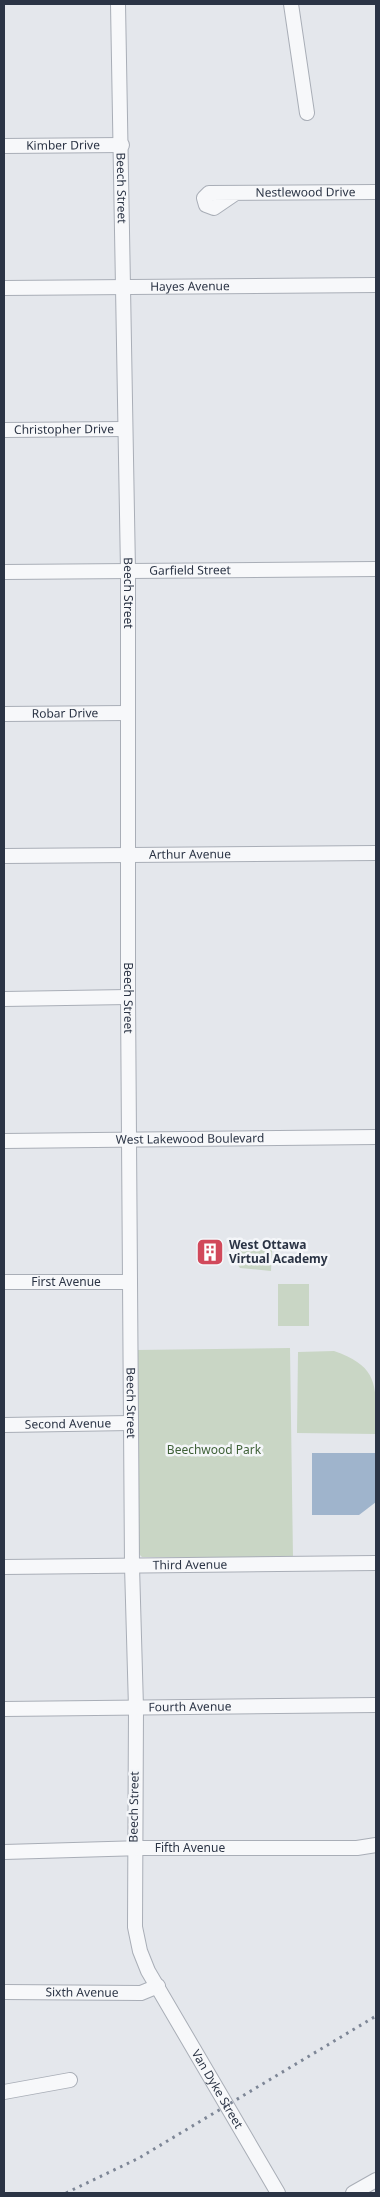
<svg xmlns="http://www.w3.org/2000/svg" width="380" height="2197" font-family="'Noto Sans',sans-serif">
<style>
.green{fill:#c9d6c5}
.water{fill:#9fb4cc}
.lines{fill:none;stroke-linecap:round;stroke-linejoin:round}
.minor-casing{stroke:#a9aeb7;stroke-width:16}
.minor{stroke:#f7f8fa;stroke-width:14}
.rail{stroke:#7d8696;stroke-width:3;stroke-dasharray:2.5 5;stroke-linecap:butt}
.labels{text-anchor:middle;stroke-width:5;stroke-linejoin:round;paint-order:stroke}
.street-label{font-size:12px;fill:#2b3445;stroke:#f4f6f9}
.poi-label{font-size:12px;font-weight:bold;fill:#2b3445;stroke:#f4f6f9;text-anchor:start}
.park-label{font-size:12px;fill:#3f6138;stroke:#f4f6f9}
</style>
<rect width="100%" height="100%" fill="#e4e7ec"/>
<path class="green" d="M239,1249L272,1250L271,1271L240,1268L238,1265Z
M278,1284H309V1326H278Z
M290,1348L293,1558L142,1557L139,1554L135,1350Z
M334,1351C380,1367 376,1386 376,1434L297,1433L298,1352Z"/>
<path class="water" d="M312,1453H376V1502L359,1515H312Z"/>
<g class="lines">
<g class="minor-casing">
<g id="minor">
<path id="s1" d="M118,4L128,571V997L132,1566L136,1708L135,1927L140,1951L148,1971L278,2193"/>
<path d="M291,4L307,113"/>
<path id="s2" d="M4,146L122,145"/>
<path id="s3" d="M236,193L214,208L206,205L204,198L209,193L376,192"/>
<path id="s4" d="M4,288L376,285"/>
<path id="s5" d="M4,430L124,429"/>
<path id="s6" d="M4,572L376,569"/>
<path id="s7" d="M4,714L127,713"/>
<path id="s8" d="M4,856L376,853"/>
<path d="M4,999L128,997"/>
<path id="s9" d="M4,1141L376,1137"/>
<path id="s10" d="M4,1282H130"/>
<path id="s11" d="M4,1425L131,1423"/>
<path id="s12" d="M4,1567L376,1563"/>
<path id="s13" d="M4,1709L376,1705"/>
<path id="s14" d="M4,1852L143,1848H357L376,1845"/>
<path id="s15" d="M4,1992L141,1993L158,1986"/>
<path d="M4,2092L70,2080"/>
<path d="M353,2193L376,2180"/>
</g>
</g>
<use href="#minor" class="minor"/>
<path class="rail" d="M66,2193L139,2158L376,2016"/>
</g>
<defs>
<g id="building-square" transform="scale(1.4375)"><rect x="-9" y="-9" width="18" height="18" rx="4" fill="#d1495b" stroke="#f4f6f9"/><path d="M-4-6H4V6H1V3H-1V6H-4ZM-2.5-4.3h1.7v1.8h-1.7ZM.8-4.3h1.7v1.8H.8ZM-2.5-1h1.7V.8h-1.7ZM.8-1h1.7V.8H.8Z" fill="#fff"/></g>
</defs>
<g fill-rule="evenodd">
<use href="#building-square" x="210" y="1252"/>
</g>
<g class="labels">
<g class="street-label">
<text dy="4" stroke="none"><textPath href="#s2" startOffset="59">Kimber Drive</textPath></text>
<text dy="4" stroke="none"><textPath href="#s1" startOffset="184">Beech Street</textPath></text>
<text dy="4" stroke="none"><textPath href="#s3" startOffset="146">Nestlewood Drive</textPath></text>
<text dy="4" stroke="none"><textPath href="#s4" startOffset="186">Hayes Avenue</textPath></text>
<text dy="4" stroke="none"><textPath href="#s5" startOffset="60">Christopher Drive</textPath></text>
<text dy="4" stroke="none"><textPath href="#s6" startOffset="186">Garfield Street</textPath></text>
<text dy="4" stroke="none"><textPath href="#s1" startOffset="589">Beech Street</textPath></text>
<text dy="4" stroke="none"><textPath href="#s7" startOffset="61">Robar Drive</textPath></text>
<text dy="4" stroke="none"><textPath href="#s8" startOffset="186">Arthur Avenue</textPath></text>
<text dy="4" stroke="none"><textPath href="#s1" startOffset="994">Beech Street</textPath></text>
<text dy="4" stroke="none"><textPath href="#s9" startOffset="186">West Lakewood Boulevard</textPath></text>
<text dy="4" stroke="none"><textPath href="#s10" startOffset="62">First Avenue</textPath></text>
<text dy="4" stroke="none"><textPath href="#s1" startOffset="1399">Beech Street</textPath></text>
<text dy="4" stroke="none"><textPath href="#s11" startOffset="64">Second Avenue</textPath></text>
<text dy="4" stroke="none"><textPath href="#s12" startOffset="186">Third Avenue</textPath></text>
<text dy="4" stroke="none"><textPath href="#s13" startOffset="186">Fourth Avenue</textPath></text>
<text transform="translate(134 1807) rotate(-89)" y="4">Beech Street</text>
<text dy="4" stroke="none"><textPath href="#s14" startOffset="186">Fifth Avenue</textPath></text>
<text dy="4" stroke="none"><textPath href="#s15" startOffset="78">Sixth Avenue</textPath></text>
<text dy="4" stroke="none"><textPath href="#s1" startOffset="2106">Van Dyke Street</textPath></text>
</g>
<g class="poi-label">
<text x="229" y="1249">West Ottawa<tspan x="229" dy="14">Virtual Academy</tspan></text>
</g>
<g class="park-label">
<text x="214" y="1454">Beechwood Park</text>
</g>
</g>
<rect width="380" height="2197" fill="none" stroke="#2b3445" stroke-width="10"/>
</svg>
